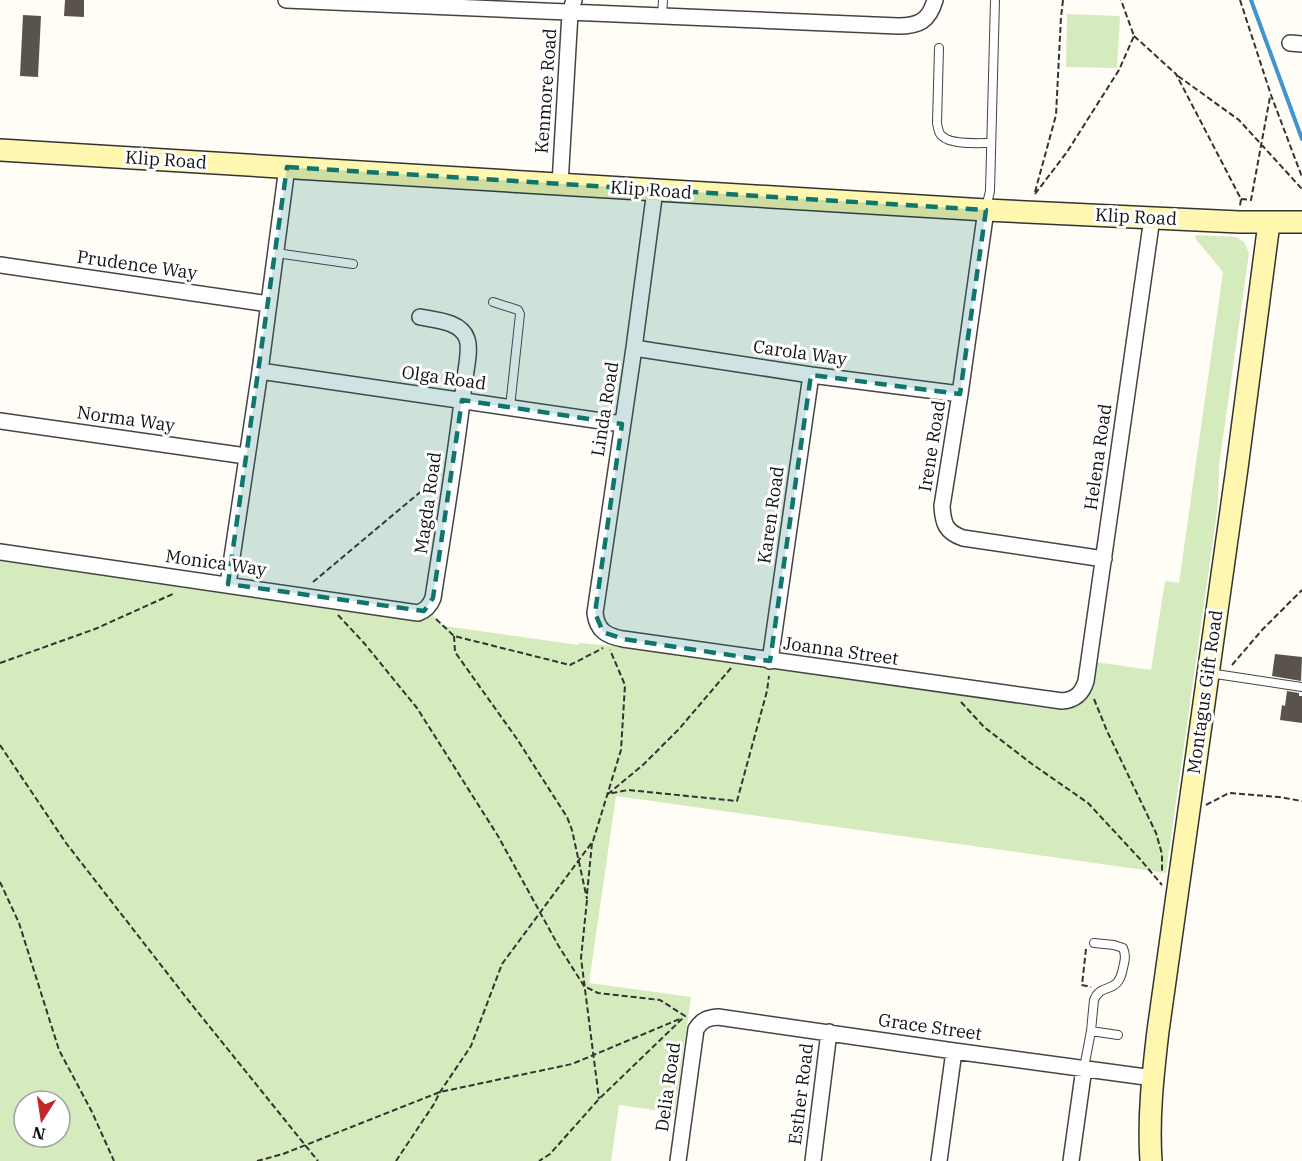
<svg xmlns="http://www.w3.org/2000/svg" width="1302" height="1161" font-family="'IBM Plex Serif',serif">
<style>
.green{fill:#d5ebbd;fill-rule:evenodd}
.lines{fill:none;stroke-linecap:round;stroke-linejoin:round}
.stream{stroke:#3f96cf;stroke-width:4}
.building{fill:#5a524d}
.lane-casing{stroke:#444;stroke-width:10}
.street-casing{stroke:#444;stroke-width:18}
.secondary-casing{stroke:#333;stroke-width:24}
.path{stroke:#333;stroke-width:2;stroke-dasharray:6 3;stroke-linecap:butt}
.lane{stroke:#fff;stroke-width:8}
.street{stroke:#fff;stroke-width:15}
.secondary{stroke:#fff6b0;stroke-width:21}
.marked{fill:#0f766e;fill-opacity:0.2;stroke:#0f766e;stroke-width:4.5;stroke-dasharray:12 8;stroke-linejoin:round}
.labels{text-anchor:middle;stroke-width:6;stroke-linejoin:round;paint-order:stroke}
.street-label{font-size:18px;fill:#111;stroke:#fff}
</style>
<rect width="100%" height="100%" fill="#fffdf5"/>
<path class="green" d="M1067,14L1120,16L1117,68L1066,67Z
M1196,235L1236,237L1244,242L1249,253L1219,466L1218,505L1166,873L616,796L589,983L691,997L675,1113L619,1105L611,1161H0V557L429,612L444,626L579,645V643L635,648L1060,708L1068,707L1095,662L1151,670L1165,581L1179,583L1223,272L1195,238ZM24,1101H60V1137H24Z"/>
<g class="lines">
<path class="stream" d="M1251,0L1302,139"/>
</g>
<path class="building" d="M65,0H84V17L64,16Z
M23,15L41,16L38,77L20,76Z
M1275,654L1302,657L1301,681L1272,676Z
M1287,691L1299,693V696H1302V723L1280,720L1282,705L1285,706Z"/>
<g class="lines">
<g class="lane-casing">
<path id="lane" d="M662,16L663,0
M939,48L937,123C938,127 938,133 942,136C951,145 978,143 991,143
M986,208L990,191L995,0
M276,253L353,264
M493,302L518,310L520,314L510,407
M1209,673L1302,687
M1091,1031L1118,1035
M1084,1068L1091,1031L1094,1000C1102,981 1118,996 1123,968C1125,960 1126,955 1123,948L1114,945L1094,943"/>
</g>
<g class="street-casing">
<path id="street" d="M286,0L898,26C919,26 929,21 935,0
M1290,43L1302,44
M560,184L570,13L574,0
M655,190L634,348L595,613C597,631 607,636 623,639L1062,701C1075,700 1082,694 1086,681L1152,218
M986,210L960,394L942,506C943,524 946,532 963,538L1104,559
M0,265L269,304
M634,348L811,375L960,394
M260,371L622,424
M0,421L246,456
M0,552L418,613C426,610 430,606 433,598C444,527 456,456 464,385C465,373 471,350 467,339C461,321 435,320 420,317
M228,584L260,371L287,167
M770,661L811,375
M678,1161L696,1029C702,1020 707,1018 718,1017L954,1051L1153,1078
M813,1161L829,1032
M939,1161L954,1051
M1071,1161L1084,1068"/>
</g>
<g class="secondary-casing">
<path id="secondary" d="M0,150L986,210L1239,222H1302
M1151,1161C1148,1118 1153,1074 1158,1031L1237,468L1269,223"/>
</g>
<path class="path" d="M1240,0L1271,95L1302,177
M1134,36L1176,74L1241,199L1240,206
M1178,76L1239,120L1302,189
M1035,192L1056,115L1061,17L1063,0
M1035,194L1067,152L1119,70L1134,36L1121,0
M1241,199L1251,200L1270,97
M313,582L437,478
M338,615L364,643L417,708L498,836L558,945L584,986L598,993L660,1000L685,1016L599,1099L550,1154L539,1161
M436,619L454,636L570,665L603,648
M454,636L455,652L517,739L567,817L572,830L587,899
M0,663L95,629L175,593
M1232,665L1262,630L1302,590
M731,668L679,729L644,764L608,794L628,790L737,801L767,691L769,676
M1094,699L1107,731L1156,833L1162,854V873
M961,702L984,727L1032,764L1088,803L1140,859L1162,885
M0,745L66,843L192,1005L318,1161
M1206,805L1229,793L1279,797L1302,801
M0,882L19,923L59,1050L92,1112L114,1161
M587,894L592,843
M587,900L581,958L599,1099
M1086,949L1082,985L1091,987
M257,1161L283,1154L440,1092L572,1064L682,1018
M396,1161L434,1104L440,1092L471,1046L502,964L593,841L621,750L625,685L610,650"/>
<use href="#lane" class="lane"/>
<use href="#street" class="street"/>
<use href="#secondary" class="secondary"/>
</g>
<path class="marked" d="M287,167L986,210L960,394L811,375L770,661L623,639L603,632L595,613L622,424L462,400L433,598L424,611L228,584Z"/>
<g class="labels">
<g class="street-label">
<text transform="translate(546 91) rotate(-86)" y="6">Kenmore Road</text>
<text transform="translate(166 160) rotate(4)" y="6">Klip Road</text>
<text transform="translate(651 190) rotate(4)" y="6">Klip Road</text>
<text transform="translate(1136 217) rotate(3)" y="6">Klip Road</text>
<text transform="translate(137 265) rotate(8)" y="6">Prudence Way</text>
<text transform="translate(800 353) rotate(8)" y="6">Carola Way</text>
<text transform="translate(444 378) rotate(8)" y="6">Olga Road</text>
<text transform="translate(605 409) rotate(-81)" y="6">Linda Road</text>
<text transform="translate(126 419) rotate(8)" y="6">Norma Way</text>
<text transform="translate(932 446) rotate(-81)" y="6">Irene Road</text>
<text transform="translate(1098 457) rotate(-82)" y="6">Helena Road</text>
<text transform="translate(428 503) rotate(-82)" y="6">Magda Road</text>
<text transform="translate(771 515) rotate(-82)" y="6">Karen Road</text>
<text transform="translate(216 563) rotate(8)" y="6">Monica Way</text>
<text transform="translate(841 651) rotate(8)" y="6">Joanna Street</text>
<text transform="translate(1205 692) rotate(-82)" y="6">Montagus Gift Road</text>
<text transform="translate(930 1027) rotate(8)" y="6">Grace Street</text>
<text transform="translate(668 1087) rotate(-82)" y="6">Delia Road</text>
<text transform="translate(801 1094) rotate(-83)" y="6">Esther Road</text>
</g>
</g>
<g transform="translate(42 1119) rotate(192)"><circle r="28" fill="#ffffff" stroke="#a0a0a0" stroke-width="1.5"/>
<path d="M0-4.5L10 22L0 15L-10 22Z" fill="#c4262e"/>
<text y="-9" font-size="16" font-weight="bold" text-anchor="middle" fill="#111111">N</text>
</g>
</svg>
